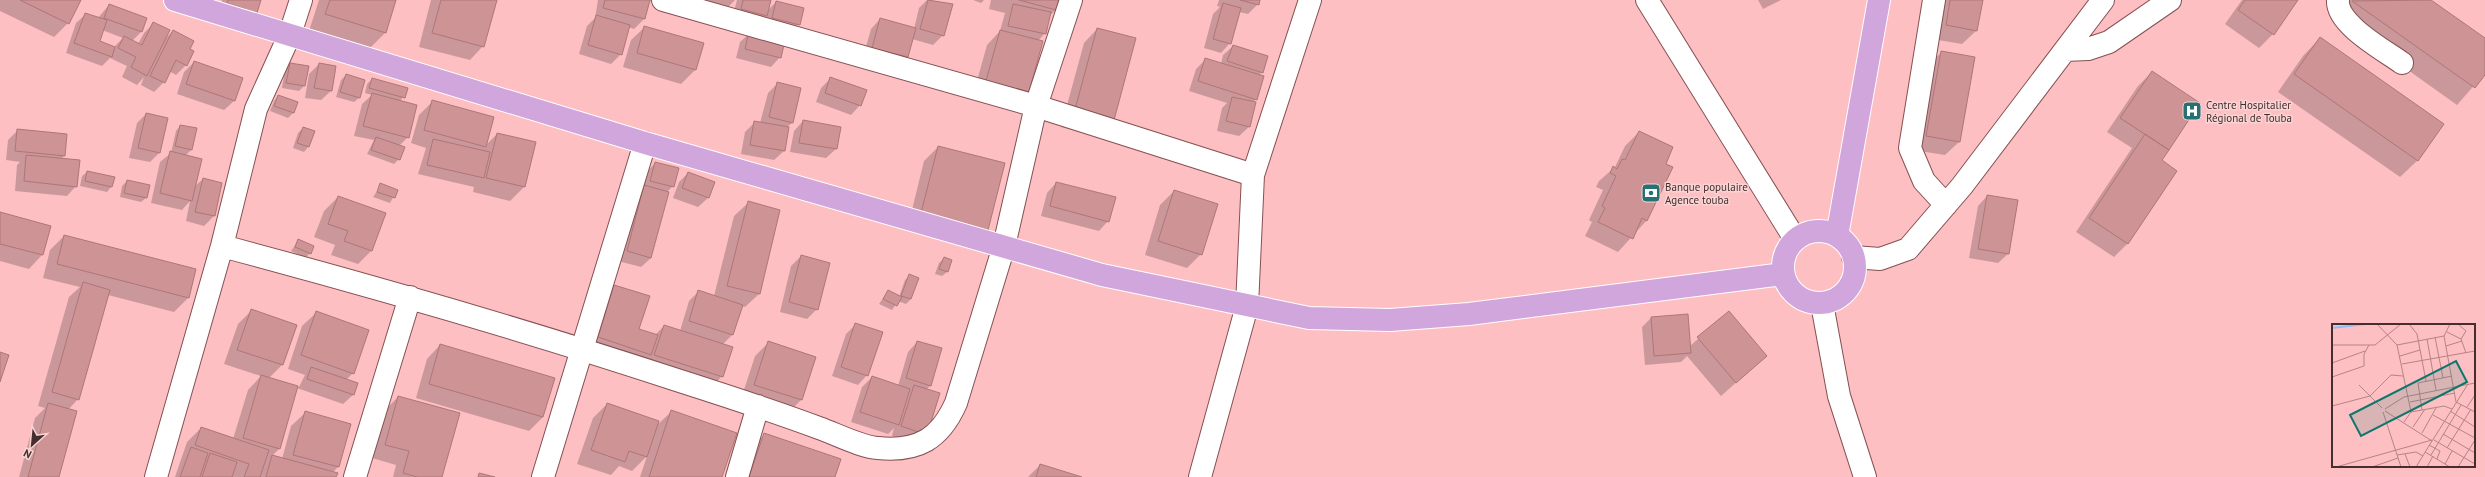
<svg xmlns="http://www.w3.org/2000/svg" width="2485" height="477" font-family="'PT Sans',sans-serif">
<style>
.shadow{fill:#0003;fill-rule:evenodd}
.building{fill:#ce9395;stroke:#ae7678}
.lines{fill:none;stroke-linecap:round;stroke-linejoin:round}
.minor-casing{stroke:#855052;stroke-width:24}
.major-casing{stroke:#fff;stroke-width:24}
.minor{stroke:#fff;stroke-width:22}
.major{stroke:#d0a6dd;stroke-width:22}
.labels{text-anchor:middle;stroke-width:3;stroke-linejoin:round;paint-order:stroke}
.poi-label{font-size:11px;fill:#462e2e;stroke:#fad4d4;text-anchor:start}
.inset-river{fill:none;stroke:#8fbcfc;stroke-width:2}
.inset-road{fill:none;stroke:#b48586;stroke-width:1}
.view{fill:#0f766e;fill-opacity:0.15;stroke:#0f766e;stroke-width:2}
.inset-edge{fill:none;stroke:#462e2e;stroke-width:2}
</style>
<rect width="100%" height="100%" fill="#fdbfc1"/>
<path class="shadow" d="M0,0H80L68,23L54,37L0,11Z
M222,0H260L256,12L247,22L218,13Z
M319,0H395L385,33L368,50L309,31Z
M431,0H496L483,46L470,60L419,47Z
M598,0H664L661,3L649,1L644,19L634,29L628,27L621,54L611,64L579,54L587,26L595,18Z
M688,0H735L724,11Z
M737,0H770L767,11L776,2L799,24L789,34L763,27L765,16L756,25L732,19Z
M927,0L952,5L943,35L933,45L912,39L908,57L898,66L863,57L871,29L880,19L914,29L919,8Z
M973,0H984L981,3Z
M991,0H1058L1056,10L1048,17L1045,33L1038,41L1042,42L1028,92L1014,106L973,95L987,45L1000,31L1005,13L989,9Z
M1219,0H1259L1258,4L1248,14L1239,12L1230,43L1221,53L1204,48L1213,14L1220,7L1217,6Z
M1758,0H1781L1763,9Z
M1939,0H1982L1976,31L1962,44L1932,39Z
M2242,0H2297L2273,34L2259,48L2225,24Z
M2349,0H2429L2485,40V73L2457,105L2335,18Z
M109,5L142,31L132,41L138,44L144,33L154,23L165,39L173,31L189,50L186,65L176,75L169,71L164,82L154,92L141,85L144,77L137,85L122,77L127,66L110,58L102,66L66,53L76,23L86,14L98,18ZM102,30L123,38L114,47L98,42Z
M645,27L703,44L695,70L681,84L623,67L631,40Z
M1097,29L1098,137L1061,127L1084,43Z
M750,33L780,57L771,67L736,58L740,42Z
M2320,38L2418,160L2400,177L2278,92L2303,56Z
M1233,46L1262,72L1258,76L1256,99L1252,103L1249,127L1239,136L1217,131L1222,108L1227,103L1189,91L1196,69L1206,59L1221,64L1223,55Z
M1941,53L1959,142L1945,155L1913,150L1927,66Z
M194,62L242,79L234,101L224,110L177,94L184,72Z
M290,64L308,67L304,86L299,91L282,88L285,69Z
M319,64L331,91L321,100L305,98L309,74Z
M2152,72L2160,161L2128,243L2114,257L2076,232L2132,148L2107,132L2138,86Z
M346,75L364,81L359,98L354,102L336,97L341,80Z
M372,79L407,89L400,102L408,137L399,146V159L394,164L367,154L374,140L354,136L362,104L372,95L365,93L367,84Z
M830,79L860,105L851,115L816,102L821,88Z
M778,83L800,89L792,123L786,128L784,151L774,160L741,154L745,132L755,122L760,123L768,93Z
M278,96L296,103L293,113L288,118L270,111L274,101Z
M433,101L485,146L497,134L535,143L524,187L510,201L473,192L474,187L418,174L426,148L411,143L419,115Z
M146,114L159,153L150,162L129,158L137,123Z
M803,121L839,128L836,149L826,158L790,152L794,131Z
M180,126L196,129L191,150L185,156L194,187L203,179L221,183L214,216L204,226L186,221L190,201L182,210L151,203L160,162L171,153L176,131Z
M303,128L313,132L308,147L304,152L293,148L298,133Z
M18,130L64,156L61,159L76,186L67,196L15,191L17,165L20,162L6,160L8,140Z
M1639,132L1647,220L1618,252L1585,236L1592,222L1589,220L1603,190L1596,187L1599,181L1615,167L1625,146Z
M938,147L988,230L974,243L908,226L924,161Z
M655,163L673,186L667,192L651,258L641,267L618,261L646,173Z
M87,172L111,187L107,192L80,186L82,176Z
M688,173L714,183L708,198L698,207L673,198L679,182Z
M127,181L146,198L141,202L120,197L122,186Z
M1056,183L1108,221L1099,231L1041,216L1047,193Z
M381,185L397,190L390,203L373,197Z
M1174,191L1201,254L1187,268L1145,255L1160,205Z
M1987,196L2008,254L1998,263L1969,258L1978,206Z
M338,197L372,250L358,264L331,255L335,245L314,237L324,211Z
M748,203L759,294L745,307L741,306L732,335L723,344L722,376L709,390L584,351L601,300L615,286L638,330L655,335L664,326L680,331L689,301L699,291L714,296L734,216Z
M0,213L42,255L29,269L0,261Z
M64,236L195,270L188,298L174,312L108,295L78,399L68,410L58,477H19L35,418L45,408L38,406L69,297L80,287L43,278L50,250Z
M298,241L310,253L305,258L291,251Z
M801,256L817,309L807,319L780,312L791,266Z
M944,258L951,261L947,272L942,276L935,274L939,263Z
M909,276L911,299L906,304L898,301L892,310L879,304L888,291L899,297L905,280Z
M252,310L296,326L282,365L269,378L299,387L305,375L288,369L302,326L316,313L353,373L346,380L357,383L353,395L343,404L297,388L279,449L272,456L282,459L291,426L305,413L349,425L338,467L333,472L335,477H175L187,442L201,428L233,439L248,390L261,376L224,364L238,324Z
M1729,312L1766,356L1721,396L1687,356L1681,362L1645,365L1642,327L1651,318L1690,346Z
M856,324L867,375L858,385L832,376L846,334Z
M769,342L815,357L801,400L787,414L741,399L755,356Z
M917,342L930,386L926,390L917,444L892,436L894,428L888,434L851,422L862,387L872,377L898,386L908,352Z
M440,345L543,417L529,431L416,398L427,359Z
M398,397L441,477H393L396,465L372,458L384,411Z
M607,404L656,426L671,412L721,477H640L647,456L632,471L619,466L611,475L577,464L593,418Z
M765,434L834,477H739L747,452Z
M1040,465L1079,477H1028Z"/>
<path class="building" d="M20,0H81L69,24Z
M228,0H261L257,13L227,3Z
M330,0H396L386,33L325,14Z
M441,0H497L484,47L432,33Z
M605,0H650L645,19L603,8Z
M743,0H771L767,16L741,9Z
M928,0L953,4L944,36L920,29Z
M1019,0H1059L1056,10Z
M1240,0H1260L1259,5Z
M1950,0H1983L1977,31L1946,25Z
M2245,0H2298L2274,35L2238,10Z
M2431,0L2485,38V75L2475,88L2352,1Z
M776,1L804,8L800,25L772,18Z
M1223,3L1241,8L1231,44L1213,39Z
M109,4L147,18L142,32L104,18Z
M1013,4L1051,12L1046,34L1008,26Z
M85,13L107,20L100,41L115,47L112,57L74,43Z
M596,15L630,25L622,55L588,45Z
M880,18L916,28L908,57L872,48Z
M153,22L170,30L147,76L131,67L136,57L118,48L124,36L142,45Z
M644,26L704,43L696,70L637,53Z
M1097,28L1136,38L1113,124L1074,113Z
M173,30L194,41L190,49L194,51L187,66L176,60L165,83L150,76Z
M1000,30L1043,41L1029,92L986,81Z
M749,31L785,40L781,58L745,49Z
M2320,37L2444,124L2418,161L2294,74Z
M1233,45L1268,56L1263,73L1227,61Z
M1941,51L1975,57L1960,142L1926,136Z
M1205,58L1264,76L1257,100L1198,81Z
M194,61L243,78L235,101L186,84Z
M290,63L309,66L305,86L286,83Z
M319,63L336,66L332,91L314,88Z
M2152,71L2200,103L2169,150L2120,118Z
M346,74L365,80L360,98L340,92Z
M830,77L867,90L861,106L825,93Z
M372,78L408,88L405,98L369,88Z
M777,82L801,88L793,123L769,117Z
M372,93L417,105L409,138L363,126Z
M278,95L298,102L294,113L274,106Z
M1232,97L1256,102L1250,127L1226,121Z
M432,100L494,117L486,147L424,130Z
M146,113L168,118L160,153L138,148Z
M803,120L841,127L837,149L799,143Z
M754,121L789,127L785,151L750,145Z
M180,125L197,128L192,150L175,146Z
M303,127L315,131L309,147L297,143Z
M17,129L67,134L65,156L15,151Z
M1639,131L1673,147L1666,164L1673,167L1647,221L1642,218L1633,239L1598,222L1605,208L1602,206L1616,176L1610,173L1613,166L1617,169L1622,159L1625,160Z
M497,133L536,142L525,187L486,178Z
M2145,134L2169,150L2162,160L2177,171L2128,244L2089,218Z
M376,137L405,147L400,160L371,150Z
M433,139L490,152L484,178L427,165Z
M938,146L1005,163L988,230L921,213Z
M170,151L202,159L192,201L160,193Z
M26,155L80,160L77,187L24,181Z
M655,162L679,168L674,187L650,181Z
M87,171L115,177L112,187L85,181Z
M688,172L715,182L709,198L682,188Z
M203,178L222,183L215,216L195,212Z
M127,180L150,185L147,198L124,193Z
M1056,182L1116,197L1109,222L1050,206Z
M380,183L398,190L395,198L377,192Z
M644,185L669,192L651,258L627,251Z
M1174,190L1218,204L1202,255L1158,241Z
M1987,195L2018,200L2009,254L1978,249Z
M338,196L386,213L372,251L344,241L348,231L328,224Z
M748,201L780,210L760,294L727,286Z
M0,212L51,226L43,255L0,244Z
M64,235L196,269L189,298L57,264Z
M298,239L314,246L311,254L295,247Z
M801,255L830,263L818,310L789,302Z
M944,257L952,260L948,272L939,269Z
M909,274L919,278L911,299L901,296Z
M83,282L110,290L79,400L52,392Z
M614,285L650,296L639,329L658,335L651,355L598,337Z
M698,290L743,305L733,335L689,321Z
M888,290L902,297L897,306L883,299Z
M251,309L297,325L283,365L237,350Z
M316,311L369,330L354,374L301,355Z
M1729,311L1767,356L1736,383L1697,337Z
M1688,314L1691,353L1654,356L1651,317Z
M855,323L883,332L868,376L841,367Z
M664,325L733,347L723,377L654,355Z
M768,341L816,357L802,400L754,385Z
M917,341L942,348L931,386L906,378Z
M440,344L555,378L543,417L429,384Z
M0,352L9,355L0,382Z
M311,367L358,383L354,395L307,379Z
M261,375L298,386L280,449L243,438Z
M872,376L910,389L899,425L860,412Z
M914,385L940,393L927,435L901,426Z
M398,396L460,413L442,477H417L403,473L409,451L385,445Z
M48,403L77,411L59,477H28Z
M607,403L659,421L647,457L629,451L625,462L591,450Z
M671,410L737,433L722,477H649Z
M305,411L351,424L339,467L293,455Z
M201,427L269,450L260,477H244L249,464L195,445Z
M764,433L841,459L835,477H749Z
M191,447L208,453L200,477H180Z
M210,453L237,462L232,477H202Z
M272,455L338,473L336,477H266Z
M1040,464L1082,477H1036Z
M479,473L495,477H478Z"/>
<g class="lines">
<g class="minor-casing">
<path id="minor" d="M663,0L1036,106L1253,175
M1647,0L1795,239
M1934,0L1910,148L1924,181L1946,205
M2338,0C2336,24 2384,50 2402,63
M2065,50L2088,49L2109,42L2170,0
M222,246C376,287 528,331 680,381C727,396 773,411 819,428C836,434 861,447 878,448C918,452 940,439 956,403L1004,246L1036,106L1071,0
M1853,257L1880,259L1908,249L1962,186L2103,0
M1822,304L1839,396L1865,477
M156,477L222,246L256,109L290,34L301,0
M355,477L410,297
M543,477L645,143
M737,477L758,406
M1200,477L1247,306L1253,175L1310,0"/>
</g>
<g class="major-casing">
<path id="major" d="M175,0L645,143L1102,275L1309,318L1390,320L1469,314L1783,274
M1783 267a36 36 0 1 1 72 0a36 36 0 1 1-72 0Z
M1837,236L1879,0"/>
</g>
<use href="#minor" class="minor"/>
<use href="#major" class="major"/>
</g>
<defs>
<g id="hospital-square" transform="scale(1)"><rect x="-9" y="-9" width="18" height="18" rx="4" fill="#267173" stroke="#fad4d4"/><path d="M-5-5h3v3.5h4V-5h3V5h-3V1.5h-4V5h-3Z" fill="#fff"/></g>
<g id="bank-square" transform="scale(1)"><rect x="-9" y="-9" width="18" height="18" rx="4" fill="#267173" stroke="#fad4d4"/><path d="M-6-4H6V4H-6ZM0-2.3a2.3 2.3 0 1 0 0 4.6a2.3 2.3 0 1 0 0-4.6Z" fill="#fff"/></g>
</defs>
<g fill-rule="evenodd">
<use href="#hospital-square" x="2192" y="111"/>
<use href="#bank-square" x="1651" y="193"/>
</g>
<g class="labels">
<g class="poi-label">
<text x="2206" y="109">Centre Hospitalier<tspan x="2206" dy="13">Régional de Touba</tspan></text>
<text x="1665" y="191">Banque populaire<tspan x="1665" dy="13">Agence touba</tspan></text>
</g>
</g>
<g transform="translate(2332 324)">
<rect width="143" height="143" fill="#fdbfc1"/>
<path class="inset-river" d="M0,4L33,0"/>
<path class="inset-road" d="M45,0L65,21L79,88M77,0L85,10L94,57M118,0L112,12L124,78L143,88M126,0L134,7L129,15M115,8L129,15L134,29M103,13L111,54M95,15L104,66M0,21H43L69,0M65,21L112,12M114,22L130,17M68,32L88,26M0,39L33,27M70,40L143,27M0,53L32,42V30L37,21M27,61L38,72L59,51L71,52M78,78L123,69M0,82L38,72L50,84M135,83L143,71M53,85L72,73L143,59M90,86L86,59L120,52M53,87L100,117L102,114M118,87L143,103M51,88L69,143M101,91L143,114M72,98L79,88L112,82L120,85M81,103L93,85M90,109L104,84M111,110L143,129M102,114L136,60M102,116L143,140M97,121L108,127L105,135M115,124L139,85M93,128L118,143M73,130L78,143M65,131L84,128L91,132M99,131L129,81M113,140L120,127M4,143L100,116M40,143L66,134M84,143L100,117M95,143L101,132M126,143L143,116"/>
<path class="view" d="M124,37L135,58L29,112L18,91Z"/>
<rect width="143" height="143" class="inset-edge"/>
</g>
<g transform="translate(32 445) rotate(207)" stroke="#fad4d4" stroke-width="3" paint-order="stroke">
<path d="M0-3L7 15L0 10L-7 15Z" fill="#462e2e"/>
<text y="-6" font-size="11" font-weight="bold" text-anchor="middle" fill="#462e2e">N</text>
</g>
</svg>
